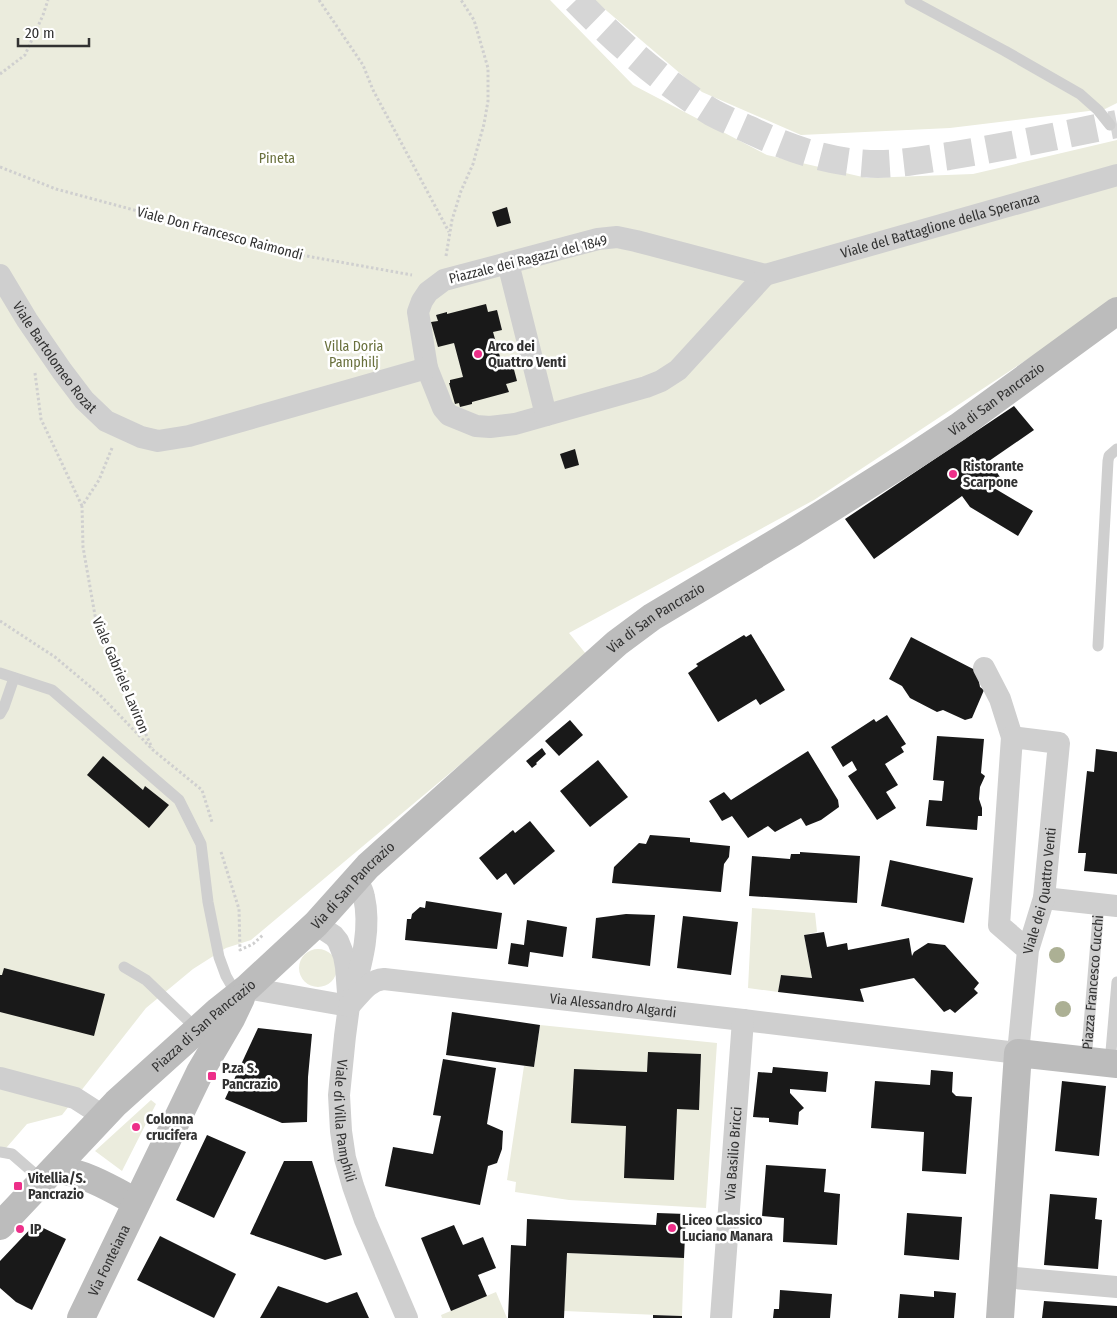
<svg xmlns="http://www.w3.org/2000/svg" width="1117" height="1318" font-family="'Fira Sans Condensed',sans-serif">
<style>
.green{fill:#ebecdd}
.building{fill:#191919}
.lines{fill:none;stroke-linecap:round;stroke-linejoin:round}
.secondary-tunnel{stroke:#d6d6d6;stroke-width:28;stroke-dasharray:28 14;stroke-linecap:butt}
.path{stroke:#cfcfcf;stroke-width:3;stroke-dasharray:2.5 2.5;stroke-linecap:butt}
.lane{stroke:#cfcfcf;stroke-width:11}
.street{stroke:#cfcfcf;stroke-width:22}
.secondary{stroke:#bcbcbc;stroke-width:28}
.tree{fill:#acb094}
.poi-dot{fill:#ed2f89;stroke:#fff;stroke-width:2}
.labels{text-anchor:middle;stroke-width:5;stroke-linejoin:round;paint-order:stroke}
.park-label{font-size:14px;fill:#69703c;stroke:#fff}
.street-label{font-size:14px;fill:#323232;stroke:#fff}
.poi-label{font-size:14px;font-weight:bold;fill:#323232;stroke:#fff;text-anchor:start}
</style>
<rect width="100%" height="100%" fill="#fff"/>
<path class="green" d="M0,0H550L633,85L767,155L867,178L973,174L1117,140V297L1096,314L814,500L569,633L586,654L462,763L251,940L226,948L193,969L146,1008L62,1115L27,1124L0,1155Z
M594,0H1117V103L1105,109L950,128L801,135L702,92Z
M752,908L815,913L817,932L804,935L812,978L781,975L778,992L748,988Z
M299 968a19 19 0 1 1 38 0a19 19 0 1 1-38 0Z
M540,1025L717,1043L706,1208L569,1200L515,1192L516,1182L507,1180L524,1066L534,1067Z
M151,1100L156,1104L122,1171L95,1151Z
M567,1253L684,1258L682,1316L564,1311Z
M496,1292L507,1318H442L441,1315Z"/>
<path class="building" d="M507,207L511,223L497,227L492,212Z
M486,304L488,312L497,310L502,330L493,332L502,364L512,362L517,381L506,384L509,392L472,402V404L460,407L459,403L455,404L449,383H450V380L463,377L454,343L438,347L431,322L438,321L436,315L447,312V314Z
M1014,406L1034,430L989,461L1000,477L989,485L1033,511L1018,536L970,507L962,496L874,559L845,519Z
M575,449L579,465L565,469L560,454Z
M751,634L785,690L760,705L756,699L718,722L688,673L698,666L696,664L744,635L746,637Z
M911,637L977,671L980,687L984,690L972,718L965,720L943,710L937,712L910,698L902,686L889,679Z
M887,715L906,744L901,747L904,752L885,764L898,785L886,792L896,808L877,820L848,776L857,770L852,761L843,767L831,747L874,719L876,722Z
M570,720L583,735L559,756L545,741Z
M937,736L984,739L981,773L985,776L980,787L979,799L982,808V816H978L977,830L926,826L929,800L942,801L944,781L933,780Z
M542,748L546,754L536,763L537,764L532,768L526,761Z
M1096,749L1117,752V874L1084,871L1086,853H1078L1087,771L1094,772Z
M808,751L838,800L839,807L821,820L806,826L801,818L775,832L768,826L748,838L732,816L722,821L709,801L724,792L731,800Z
M103,756L143,790L145,786L169,805L149,828L87,775Z
M598,760L628,797L590,827L560,791Z
M530,821L555,851L514,885L506,873L497,880L479,858L513,830L515,833Z
M650,835L690,838V842L730,846L729,857L724,864L721,892L612,883L614,867L639,843L646,844Z
M800,852L860,856L857,903L749,896L752,856L790,859L791,854H800Z
M890,860L973,878L964,923L881,906Z
M426,901L502,913L497,949L405,940L407,919H411L412,914L420,907L425,908Z
M626,914L655,915L650,966L592,958L596,918Z
M683,916L738,922L731,975L677,968Z
M527,920L567,927L563,957L530,952L528,967L508,964L511,943L524,945Z
M824,932L827,947L847,943L848,950L909,938L912,956L914,952L928,943L945,945L979,983L974,989L978,993L955,1013L950,1009L944,1012L914,978L860,989L864,1002L778,992L781,975L812,978L804,935Z
M4,968L105,994L94,1036L0,1012V975H2Z
M452,1012L540,1025L534,1067L446,1055Z
M258,1028L312,1034L308,1077L307,1122L282,1123L225,1099Z
M648,1052L701,1054L699,1110L677,1109L674,1180L624,1178L626,1126L571,1123L574,1069L647,1072Z
M443,1059L496,1068L487,1124L503,1131L502,1149L497,1163L488,1166L480,1205L385,1186L393,1147L433,1154L441,1116L433,1115Z
M773,1067L828,1072L826,1092L790,1089V1093L804,1108L799,1112L798,1125L769,1122V1118L753,1117L758,1072L772,1073Z
M931,1070L953,1072L952,1092L956,1096L972,1097L966,1174L922,1171L924,1132L871,1128L875,1081L930,1085Z
M1062,1081L1106,1086L1099,1156L1055,1151Z
M207,1135L246,1152L214,1218L176,1200Z
M284,1161H312L342,1255L325,1260L250,1234Z
M766,1165L826,1169L824,1192L840,1194L837,1245L783,1242L784,1218L762,1216Z
M1050,1194L1097,1198L1095,1219L1102,1220L1098,1269L1044,1265Z
M657,1213L686,1214L684,1258L567,1253L564,1318H508L511,1245L526,1246L527,1219L656,1225Z
M907,1213L962,1217L959,1260L904,1255Z
M35,1224L66,1239L32,1310L16,1302L0,1288V1261Z
M454,1225L463,1245L483,1237L496,1268L478,1275L487,1296L451,1311L421,1238Z
M160,1236L236,1274L214,1318L137,1280Z
M278,1286L327,1303L357,1292L369,1318H260Z
M780,1290L832,1294L830,1318H773L774,1309H779Z
M934,1291L956,1293L954,1318H898L900,1294L934,1297Z
M1044,1301L1117,1306V1318H1042Z
M653,1315L682,1316V1318H653Z"/>
<g class="lines">
<path class="secondary-tunnel" d="M576,0C617,42 662,82 713,113C726,120 741,126 754,132C793,150 834,164 878,164C902,164 926,159 949,156C1006,147 1061,135 1117,124"/>
<path class="path" d="M319,0L363,65L373,90L449,232
M0,74L25,55L43,15L48,0
M0,167L56,189L301,255L412,275
M446,256L452,220L461,191L473,164L484,124L488,101V68L474,20L461,0
M35,373L41,419L82,506
M112,448L99,480L82,506L83,547L96,621L152,748
M0,621L55,657L99,694L153,750L202,790L212,822
M221,852L239,909L240,950L253,944L263,935"/>
<g class="lane">
<path d="M910,0L1005,51L1080,94L1098,110L1110,125"/>
<path d="M1098,646L1108,461L1109,456L1117,449"/>
<path d="M0,673L52,690L179,800L201,844L208,902L219,957L226,976L237,995"/>
<path d="M0,714L4,707L14,678"/>
<path d="M124,967L146,980L197,1029"/>
<path id="s1" d="M1086,1061L1099,905"/>
<path d="M1110,1063L1117,982"/>
<path d="M0,1152L12,1154L43,1181"/>
</g>
<g class="street">
<path d="M617,237L636,241L765,275L678,370L661,381L646,387L515,424L490,427L476,426L449,415L443,408L427,368L418,312L422,301L428,292L444,280L598,239Z"/>
<path d="M508,263L546,415"/>
<path id="s2" d="M0,275L27,320L62,371L84,400L106,421L141,437L158,441L189,436L427,368"/>
<path id="s3" d="M765,275L1117,175"/>
<path d="M984,668L1000,699L1012,737"/>
<path d="M1044,898L1117,906"/>
<path id="s4" d="M316,924L334,936L338,941L344,956L346,967L349,1006L345,1036L339,1095L341,1131L345,1158L353,1186L365,1220L407,1318"/>
<path d="M247,988L349,1006"/>
<path d="M354,991C362,961 371,928 364,897C363,890 359,884 356,878"/>
<path id="s5" d="M349,1006C359,996 368,980 384,979L743,1020L1018,1053L1028,950L1044,898L1059,743L1012,737L999,925L1028,950"/>
<path d="M0,1078L75,1098L103,1116"/>
<path d="M1003,1277L1117,1287"/>
<path id="s6" d="M721,1318L743,1020"/>
</g>
<g class="secondary">
<path d="M55,1169C85,1173 110,1188 136,1202"/>
<path id="s7" d="M0,1226L116,1103L218,1011L247,988L316,924L368,866L617,643L652,617L792,533L911,458L958,427L1117,311"/>
<path id="s8" d="M81,1318L200,1072L231,1019L241,998"/>
<path d="M1000,1318L1018,1053L1117,1064"/>
</g>
</g>
<g class="tree">
<circle cx="1057" cy="955" r="8"/>
<circle cx="1063" cy="1009" r="8"/>
</g>
<g class="poi-dot">
<circle cx="478" cy="354" r="5"/>
<circle cx="953" cy="474" r="5"/>
<rect x="207" y="1071" width="10" height="10" rx="2.5"/>
<circle cx="136" cy="1127" r="5"/>
<rect x="13" y="1181" width="10" height="10" rx="2.5"/>
<circle cx="672" cy="1228" r="5"/>
<circle cx="20" cy="1229" r="5"/>
</g>
<g class="labels">
<g class="park-label">
<text x="277" y="163">Pineta</text>
<text x="354" y="351">Villa Doria<tspan x="354" dy="16">Pamphilj</tspan></text>
</g>
<g class="street-label">
<text dy="5" stroke="none"><textPath href="#s3" startOffset="182">Viale del Battaglione della Speranza</textPath></text>
<text transform="translate(220 233) rotate(15)" y="5">Viale Don Francesco Raimondi</text>
<text transform="translate(528 259) rotate(-14)" y="5">Piazzale dei Ragazzi del 1849</text>
<text dy="5" stroke="none"><textPath href="#s2" startOffset="99">Viale Bartolomeo Rozat</textPath></text>
<text dy="5" stroke="none"><textPath href="#s7" startOffset="1301">Via di San Pancrazio</textPath></text>
<text dy="5" stroke="none"><textPath href="#s7" startOffset="896">Via di San Pancrazio</textPath></text>
<text transform="translate(121 675) rotate(67)" y="5">Viale Gabriele Laviron</text>
<text dy="5" stroke="none"><textPath href="#s5" startOffset="848">Viale dei Quattro Venti</textPath></text>
<text dy="5" stroke="none"><textPath href="#s7" startOffset="491">Via di San Pancrazio</textPath></text>
<text dy="5" stroke="none"><textPath href="#s1" startOffset="79">Piazza Francesco Cucchi</textPath></text>
<text dy="5" stroke="none"><textPath href="#s5" startOffset="276">Via Alessandro Algardi</textPath></text>
<text dy="5" stroke="none"><textPath href="#s7" startOffset="286">Piazza di San Pancrazio</textPath></text>
<text dy="5" stroke="none"><textPath href="#s4" startOffset="210">Viale di Villa Pamphili</textPath></text>
<text dy="5" stroke="none"><textPath href="#s6" startOffset="165">Via Basilio Bricci</textPath></text>
<text dy="5" stroke="none"><textPath href="#s8" startOffset="64">Via Fonteiana</textPath></text>
</g>
<g class="poi-label">
<text x="488" y="351">Arco dei<tspan x="488" dy="16">Quattro Venti</tspan></text>
<text x="963" y="471">Ristorante<tspan x="963" dy="16">Scarpone</tspan></text>
<text x="222" y="1073">P.za S.<tspan x="222" dy="16">Pancrazio</tspan></text>
<text x="146" y="1124">Colonna<tspan x="146" dy="16">crucifera</tspan></text>
<text x="28" y="1183">Vitellia/S.<tspan x="28" dy="16">Pancrazio</tspan></text>
<text x="682" y="1225">Liceo Classico<tspan x="682" dy="16">Luciano Manara</tspan></text>
<text x="30" y="1234">IP</text>
</g>
</g>
<path d="M18 38v8h71v-8" fill="none" stroke="#323232" stroke-width="2.5"/>
<text x="25" y="38" font-size="15" fill="#323232" stroke="#ffffff" stroke-width="4" paint-order="stroke">20 m</text>
</svg>
